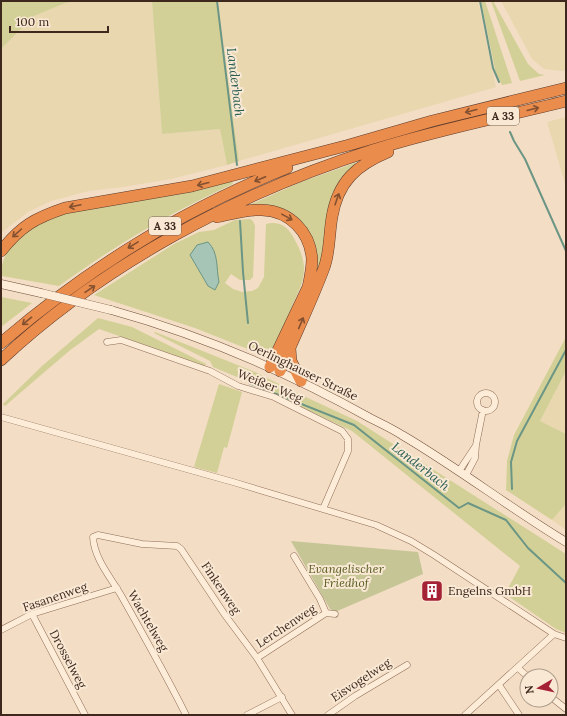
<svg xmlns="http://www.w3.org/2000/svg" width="567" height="716" font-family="Lora,serif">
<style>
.farmland{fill:#e9d7b0}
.green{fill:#d2d096;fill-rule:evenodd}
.cemetery{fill:#c6c596}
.water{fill:#a6c5b7;stroke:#6b9584}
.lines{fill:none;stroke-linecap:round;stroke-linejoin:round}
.stream{stroke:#6b9584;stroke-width:2}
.street-casing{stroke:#8f6d58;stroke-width:7}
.secondary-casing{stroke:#714e3b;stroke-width:9}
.highway-casing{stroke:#5d3b2c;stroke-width:12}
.street{stroke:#fcecd8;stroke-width:6}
.secondary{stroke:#fcecd8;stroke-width:8}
.highway{stroke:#ea8c4c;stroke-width:11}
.secondary-bridge-casing{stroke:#714e3b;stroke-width:9;stroke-linecap:butt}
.secondary-bridge{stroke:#fcecd8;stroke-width:8}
.oneway{stroke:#835030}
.labels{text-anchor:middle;stroke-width:4;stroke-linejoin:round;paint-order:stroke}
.shield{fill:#f9e9d4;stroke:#766254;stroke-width:1}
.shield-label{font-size:11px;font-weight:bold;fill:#3e281d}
.street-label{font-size:12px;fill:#3e281d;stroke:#f9e9d4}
.park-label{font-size:12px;font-style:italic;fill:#575d22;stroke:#f9e9d4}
.poi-label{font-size:12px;fill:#3e281d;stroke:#f9e9d4;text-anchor:start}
.water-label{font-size:13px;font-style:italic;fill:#2b5f54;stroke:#f9e9d4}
</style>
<rect width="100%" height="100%" fill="#f3ddc4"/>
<path class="farmland" d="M74,1H152L162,134L220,129L227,165L171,179L123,187L89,191L51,201L28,212L1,233V49L34,16L63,4Z
M217,1H478L496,87L239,161Z
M501,1H566V70L562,71L544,69L532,59Z
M566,117V187L547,122Z
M566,371V434L540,421Z
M566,504V530L552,520Z"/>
<path class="green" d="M1,1H74L63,4L34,16L1,49Z
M152,1H217L239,161L227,165L220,129L162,134Z
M481,1H485L512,83L502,85L496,74Z
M491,1H493L528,64L539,74L545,75L520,81Z
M355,163H357L343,178L321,265L312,283L303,227L247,206L301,182Z
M232,181L233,184C171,212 114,246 59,286L2,276L1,274C1,255 16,234 33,225C61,210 93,206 124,201C160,194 196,188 232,181Z
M250,219L253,221L255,226L253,277L250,280H240L231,274L225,283L233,289L242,292L252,291L258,288L264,277L266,224C277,221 286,225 292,235C298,245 304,257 304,269C304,281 298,293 293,304C287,319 281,334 274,350C271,354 269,355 263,355L195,328L94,295L174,244L199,232L214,230L235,220ZM190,255L216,257V271L219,282L208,286Z
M1,297L32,303L1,327Z
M98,318L132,327L206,364L205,366L99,329L69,351L5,406L3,404L42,366Z
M155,332L255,372L295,392L357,421L566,554V633L556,629L505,594L520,566L352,431L249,382L213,367L210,361L154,333Z
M566,337V371L540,421L566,434V504L552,520L506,490L507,461L514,435Z
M219,384L242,392L227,448L224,447L217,473L194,467Z"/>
<path class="cemetery" d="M291,541L418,552L423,574L335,612L330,609Z"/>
<path class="water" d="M208,242C219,253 216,268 219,282L215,290L208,286L190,255L197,245Z"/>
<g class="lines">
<path class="stream" d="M217,1L237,165
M480,1L493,68L499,82
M510,132L514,141L525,159L566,251
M240,221L243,272L248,323
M249,380V383L354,425L459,508L468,503L506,520L528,548L566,583
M512,489L511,462L517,441L566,350"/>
<g class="street-casing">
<path id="street" d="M107,342L121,340L210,371L238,386L274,397L342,431L348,439V451L323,509
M477 402a9 9 0 1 1 18 0a9 9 0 1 1-18 0Z
M1,417L233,482L376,525L411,541L434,555L554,634L566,638
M459,471L475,447
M466,475L475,458L476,445L483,410
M326,613L335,614
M32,614L85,715
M1,630L32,614L117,588
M257,658L326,613L320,599L294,556
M518,668L527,676
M499,685L519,715
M551,697L566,709
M186,715C166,675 144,636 122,597C112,579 94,559 93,537L98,535L142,544L177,546L181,549L225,615L257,658L292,715
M247,715L282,697
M328,715L355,696L407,665
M465,715L554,634"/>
</g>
<g class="secondary-casing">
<path id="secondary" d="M1,284L41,293
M111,310C201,335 288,372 370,418C380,423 391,428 402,435C458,468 510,508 566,542"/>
</g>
<g class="highway-casing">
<path id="highway" d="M217,217C231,214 247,209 262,210C290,211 310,232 312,259C312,269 310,278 308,287L270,367
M1,251C21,226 35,218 65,208L192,186L349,145L432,121L566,88
M1,343C86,270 182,210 287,168
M290,348L291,361L301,381
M1,360C104,264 239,192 373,150C436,130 502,117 566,101
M280,371C294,337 311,303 324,268C330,252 329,234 332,217C338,181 357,165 388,152"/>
</g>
<use href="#street" class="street"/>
<use href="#secondary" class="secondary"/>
<use href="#highway" class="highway"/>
<g class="secondary-bridge-casing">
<path id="secondary-bridge" d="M41,293L111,310"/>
</g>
<use href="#secondary-bridge" class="secondary-bridge"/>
</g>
<defs><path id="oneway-shaft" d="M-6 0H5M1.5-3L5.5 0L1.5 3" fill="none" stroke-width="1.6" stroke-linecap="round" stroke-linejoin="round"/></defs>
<g class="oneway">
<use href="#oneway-shaft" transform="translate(533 109) rotate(-14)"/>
<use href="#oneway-shaft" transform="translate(471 111) rotate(166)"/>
<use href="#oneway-shaft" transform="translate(260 179) rotate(157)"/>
<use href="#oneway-shaft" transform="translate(203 184) rotate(166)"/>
<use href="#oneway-shaft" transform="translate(337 199) rotate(-71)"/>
<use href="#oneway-shaft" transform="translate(75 206) rotate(168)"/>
<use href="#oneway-shaft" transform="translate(287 217) rotate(29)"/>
<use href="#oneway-shaft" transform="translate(17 233) rotate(138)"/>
<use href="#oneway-shaft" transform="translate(133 245) rotate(149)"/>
<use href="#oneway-shaft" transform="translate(90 289) rotate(-34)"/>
<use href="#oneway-shaft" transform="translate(27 321) rotate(141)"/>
<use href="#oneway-shaft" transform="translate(301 323) rotate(-67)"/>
</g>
<defs>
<g id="building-square" transform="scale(1.15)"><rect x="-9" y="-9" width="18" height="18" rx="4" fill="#a52136" stroke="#f9e9d4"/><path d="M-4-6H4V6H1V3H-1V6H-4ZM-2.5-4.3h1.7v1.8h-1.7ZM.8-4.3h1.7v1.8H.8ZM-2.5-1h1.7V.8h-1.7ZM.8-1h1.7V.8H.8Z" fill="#fff"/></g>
</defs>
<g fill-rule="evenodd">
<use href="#building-square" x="432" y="591"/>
</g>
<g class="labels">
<g class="shield">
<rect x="487" y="107" width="32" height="18" rx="3"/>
<rect x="149" y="217" width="32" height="18" rx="3"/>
</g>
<g class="shield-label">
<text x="503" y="120">A 33</text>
<text x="165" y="230">A 33</text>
</g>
<g class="street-label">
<text transform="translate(303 371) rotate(26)" y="4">Oerlinghauser Straße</text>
<text transform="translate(270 386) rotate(22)" y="4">Weißer Weg</text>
<text transform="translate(221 588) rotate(56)" y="4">Finkenweg</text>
<text transform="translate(55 597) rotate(-19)" y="4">Fasanenweg</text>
<text transform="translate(148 621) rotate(60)" y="4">Wachtelweg</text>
<text transform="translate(286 626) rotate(-33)" y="4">Lerchenweg</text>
<text transform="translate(68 659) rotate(62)" y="4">Drosselweg</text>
<text transform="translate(361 680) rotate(-33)" y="4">Eisvogelweg</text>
</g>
<g class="park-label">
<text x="346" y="573">Evangelischer<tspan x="346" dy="14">Friedhof</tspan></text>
</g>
<g class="poi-label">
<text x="448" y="595">Engelns GmbH</text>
</g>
<g class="water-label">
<text transform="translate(236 82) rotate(83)" y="5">Landerbach</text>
<text transform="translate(421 466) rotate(38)" y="5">Landerbach</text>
</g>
</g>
<rect width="567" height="716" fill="none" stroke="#3e281d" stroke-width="4"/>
<g transform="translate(539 688) rotate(261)"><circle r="19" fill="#f9e9d4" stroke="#ae9c8b"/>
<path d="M0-3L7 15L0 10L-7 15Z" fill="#a52136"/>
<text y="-6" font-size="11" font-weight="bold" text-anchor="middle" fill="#3e281d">N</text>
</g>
<path d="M10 26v6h98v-6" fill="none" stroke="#3e281d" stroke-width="2"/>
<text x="16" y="26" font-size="12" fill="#3e281d" stroke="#f9e9d4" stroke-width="3" paint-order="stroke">100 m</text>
</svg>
